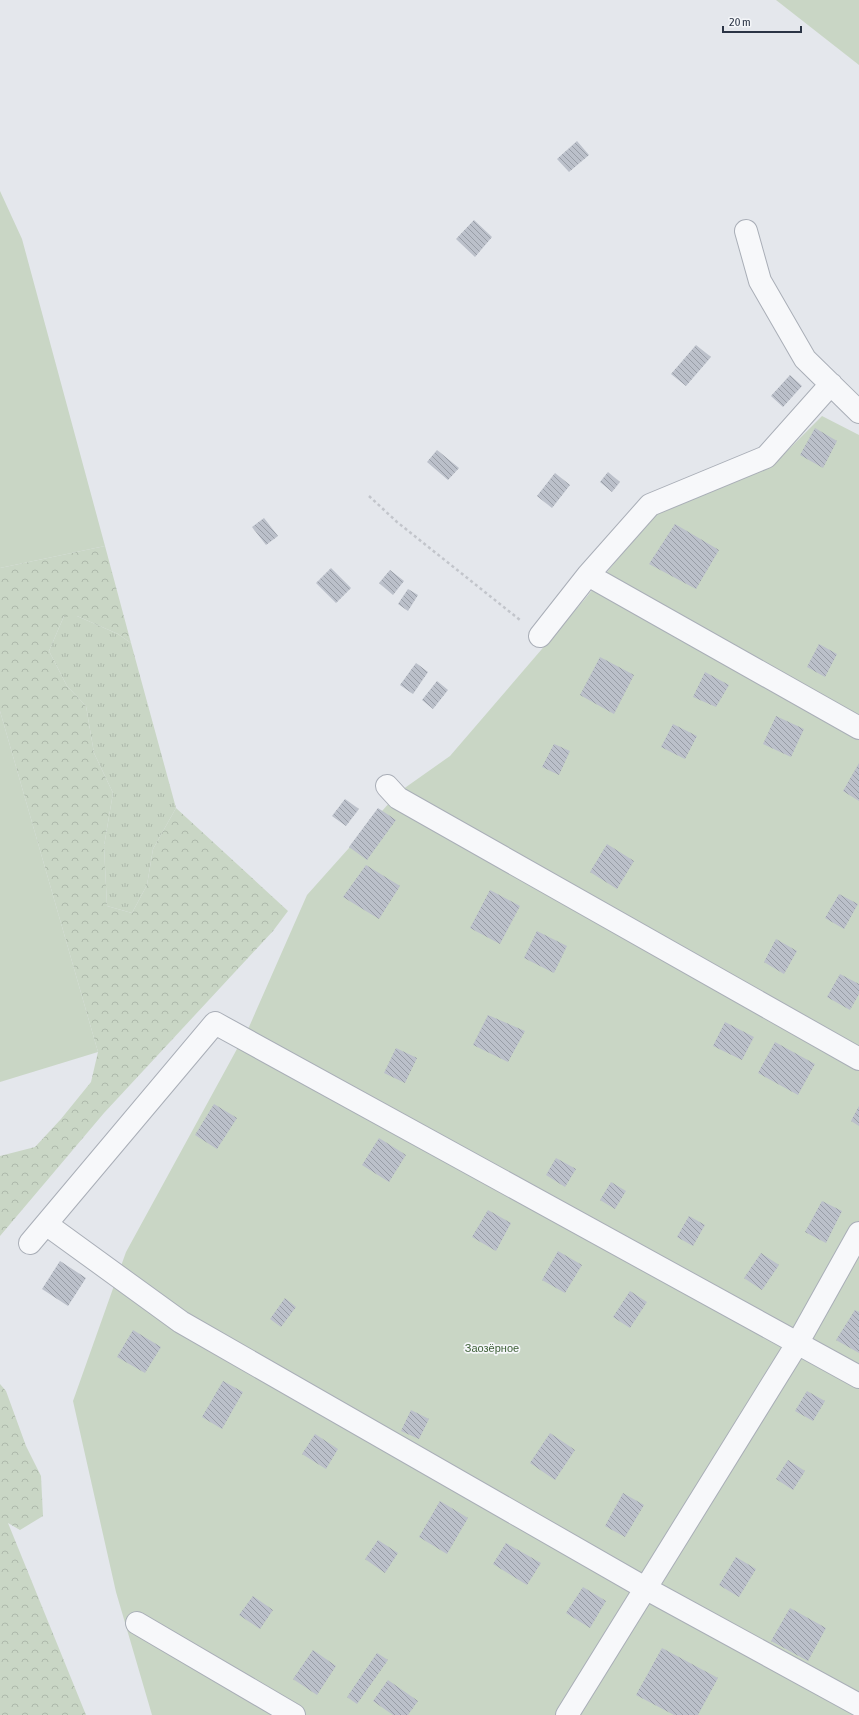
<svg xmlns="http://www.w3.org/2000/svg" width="859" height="1715" font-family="'Asap Condensed',sans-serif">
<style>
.grass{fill:url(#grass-tufts)}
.forest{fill:url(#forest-crowns)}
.green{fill:#c9d6c5}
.building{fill:url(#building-back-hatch)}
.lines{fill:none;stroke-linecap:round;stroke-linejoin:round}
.minor-casing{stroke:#a9aeb7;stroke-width:24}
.path{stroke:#c2c5cb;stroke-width:2.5;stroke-dasharray:3 3;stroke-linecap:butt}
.minor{stroke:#f7f8fa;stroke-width:22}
.labels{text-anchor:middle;stroke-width:3.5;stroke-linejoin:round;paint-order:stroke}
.park-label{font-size:11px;fill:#3f6138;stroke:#f4f6f9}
</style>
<defs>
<pattern id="grass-tufts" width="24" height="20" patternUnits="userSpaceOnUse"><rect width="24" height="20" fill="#c9d6c5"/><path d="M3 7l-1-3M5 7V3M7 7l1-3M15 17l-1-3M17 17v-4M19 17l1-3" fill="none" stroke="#adb8ab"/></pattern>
<pattern id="forest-crowns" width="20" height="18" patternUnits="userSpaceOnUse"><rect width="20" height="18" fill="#c9d6c5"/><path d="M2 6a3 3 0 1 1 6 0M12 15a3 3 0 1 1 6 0" fill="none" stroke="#adb8ab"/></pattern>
<pattern id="building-back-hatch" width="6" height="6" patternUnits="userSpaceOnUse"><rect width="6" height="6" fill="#bbc0ca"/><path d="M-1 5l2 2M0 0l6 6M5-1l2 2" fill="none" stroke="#989da6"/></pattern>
</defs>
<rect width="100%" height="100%" fill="#e4e7ec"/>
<path class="grass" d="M64,616H77L118,634L131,643L176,808L153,849L147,885L132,913L107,906L104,846L113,793L94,753L86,706L67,686L49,651Z"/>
<path class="forest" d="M105,546L131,643L118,634L77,616H64L49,651L67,686L86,706L94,753L113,793L104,846L107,906L132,913L147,885L153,849L176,808L288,911L273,931L104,1113L0,1236V1156L35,1147L61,1119L91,1082L98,1052L0,711V568Z
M0,1384L6,1391L26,1446L41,1476L43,1516L20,1530L8,1523L86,1715H0Z"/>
<path class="green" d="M776,0H859V65Z
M0,191L22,239L105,546L0,568Z
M822,416L859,435V1715H152L116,1592L73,1401L126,1252L249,1027L307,895L399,792L450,756L584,600L654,515L775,463Z
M0,711L98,1052L0,1082Z"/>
<path class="building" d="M577,141L589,155L569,172L557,159Z
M474,220L492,237L475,257L456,239Z
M696,345L711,357L686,386L671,374Z
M790,375L802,386L783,407L771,396Z
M815,428L837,441L823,468L800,455Z
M437,450L459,468L448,480L427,462Z
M608,472L620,482L612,492L600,482Z
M555,473L570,485L552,508L537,496Z
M264,518L278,536L266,545L252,527Z
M675,524L719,550L696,589L649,564Z
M331,568L351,588L336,603L316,583Z
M390,570L404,581L393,595L379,583Z
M408,589L418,595L408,611L398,604Z
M819,644L837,654L825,677L807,667Z
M600,657L634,675L614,714L580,695Z
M416,663L428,672L413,694L400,685Z
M705,672L729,685L716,707L693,697Z
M437,681L448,690L433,709L422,700Z
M776,716L804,729L791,757L763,744Z
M673,724L697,736L685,759L661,747Z
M554,744L570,751L559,775L542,767Z
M859,763V801L843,791Z
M345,799L359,809L346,826L332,816Z
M378,808L396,820L367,860L349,847Z
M607,844L634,861L617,889L590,872Z
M366,865L400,886L379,919L343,897Z
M490,890L520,906L500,944L470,928Z
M839,894L858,904L844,929L825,918Z
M537,931L567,946L554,973L524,958Z
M776,939L797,951L784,974L764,962Z
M840,974L859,984V994L850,1010L827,997Z
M488,1015L525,1031L508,1062L473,1045Z
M725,1022L754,1037L742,1060L713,1046Z
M775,1042L815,1064L798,1095L758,1073Z
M396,1048L417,1058L405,1083L384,1073Z
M214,1104L237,1118L217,1149L195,1135Z
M859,1106V1126L851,1121Z
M379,1138L406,1155L389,1182L362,1165Z
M556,1158L576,1169L565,1187L546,1175Z
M611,1182L626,1191L615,1209L600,1200Z
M822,1201L842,1211L826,1243L805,1232Z
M488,1210L511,1223L496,1251L472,1237Z
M689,1216L705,1225L693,1246L677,1237Z
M558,1251L582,1265L565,1293L542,1280Z
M761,1253L779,1265L762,1290L744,1278Z
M60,1261L86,1278L68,1306L42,1289Z
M630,1291L647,1302L630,1328L613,1317Z
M285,1298L296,1307L281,1327L270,1319Z
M855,1310L859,1312V1353L836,1340Z
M133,1330L161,1347L145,1373L117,1357Z
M223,1381L243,1392L222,1429L202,1417Z
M807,1391L825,1401L813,1421L795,1411Z
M411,1410L429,1419L419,1439L401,1431Z
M550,1433L575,1450L555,1480L530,1463Z
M315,1434L338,1449L326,1469L302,1454Z
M788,1460L805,1471L793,1490L776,1479Z
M623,1493L644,1505L625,1537L605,1526Z
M440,1501L468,1518L447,1554L419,1537Z
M378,1540L398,1553L385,1573L365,1559Z
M506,1543L541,1563L527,1585L493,1564Z
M736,1557L756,1569L739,1597L719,1585Z
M583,1587L606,1601L590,1628L566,1613Z
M253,1596L273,1610L260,1629L239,1615Z
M790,1608L826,1628L808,1661L771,1641Z
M662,1648L718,1678L698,1715H674L636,1695Z
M313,1650L336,1666L317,1695L293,1679Z
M377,1653L388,1660L357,1704L347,1697Z
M388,1680L418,1701L408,1715H393L373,1701Z"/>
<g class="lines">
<g class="minor-casing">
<path id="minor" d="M746,231L760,281L805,359L859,412
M588,575L859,728
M540,636L588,575L650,505L766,457L831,384
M387,786L398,798L859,1059
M46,1224L181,1322L645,1588L859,1705
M30,1243L215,1023L859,1377
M137,1623L294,1715
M567,1715L797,1344L859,1233"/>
</g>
<path class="path" d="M369,496L397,522L520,620"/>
<use href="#minor" class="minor"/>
</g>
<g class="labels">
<g class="park-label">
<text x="492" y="1352">Заозёрное</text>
</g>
</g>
<path d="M723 26v6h78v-6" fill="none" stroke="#2b3445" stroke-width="2"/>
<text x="729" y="26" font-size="12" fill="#2b3445" stroke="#f4f6f9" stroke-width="3" paint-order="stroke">20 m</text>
</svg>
